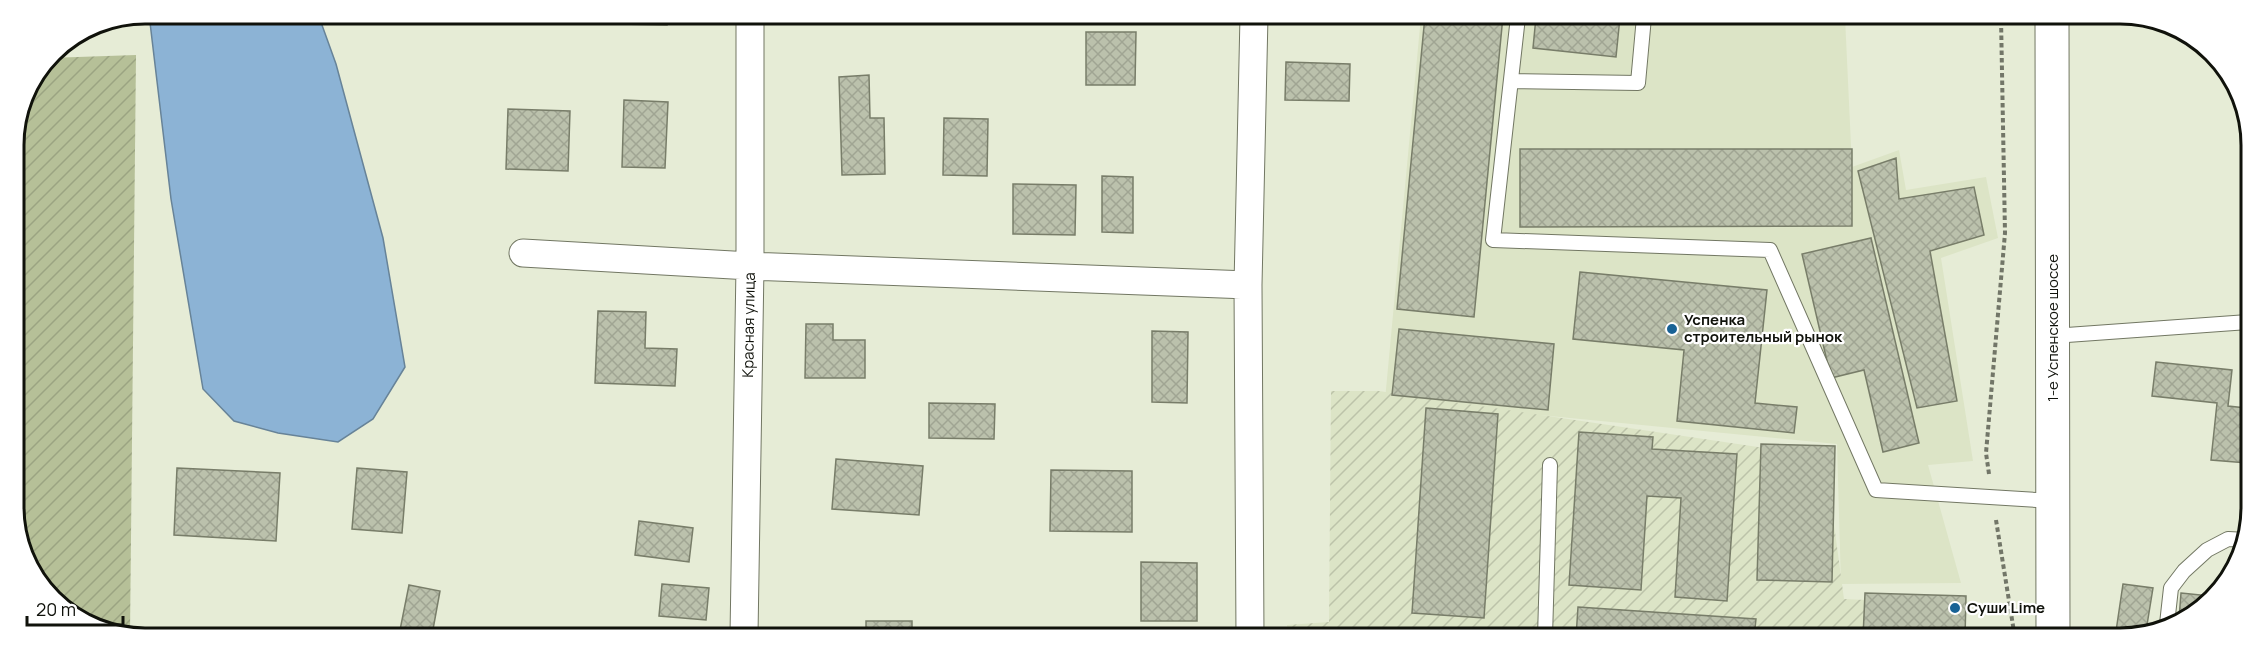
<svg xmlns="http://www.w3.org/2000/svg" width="2265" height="652" font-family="Manrope,sans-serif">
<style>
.built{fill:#dce4c6}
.industrial{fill:url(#industrial-furrows)}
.garden{fill:url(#garden-furrows)}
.water{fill:#8cb3d5;stroke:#678398;stroke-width:1.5}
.building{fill:url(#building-cross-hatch);stroke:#787d69;stroke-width:1.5}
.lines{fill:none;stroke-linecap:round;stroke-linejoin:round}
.service-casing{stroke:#727763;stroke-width:16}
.minor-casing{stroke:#727763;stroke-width:29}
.secondary-casing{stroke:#727763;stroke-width:35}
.path{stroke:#727668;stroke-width:4;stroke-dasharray:4.5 3;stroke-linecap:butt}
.service{stroke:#fff;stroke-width:14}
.minor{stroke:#fff;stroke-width:27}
.secondary{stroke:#fff;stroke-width:33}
.poi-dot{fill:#186295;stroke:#fff;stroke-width:2}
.labels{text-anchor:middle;stroke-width:4.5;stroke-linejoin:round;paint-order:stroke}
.poi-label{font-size:15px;font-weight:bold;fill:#10120b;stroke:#fff;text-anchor:start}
.street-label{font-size:15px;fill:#10120b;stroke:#fff}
.rim{fill:none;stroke:#10120b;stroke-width:3}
</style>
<defs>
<pattern id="industrial-furrows" width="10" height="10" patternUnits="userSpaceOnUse" patternTransform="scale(1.5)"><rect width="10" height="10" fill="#dce4c6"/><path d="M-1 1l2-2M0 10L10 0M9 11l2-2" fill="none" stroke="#bcc3a9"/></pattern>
<pattern id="garden-furrows" width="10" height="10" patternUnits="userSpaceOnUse" patternTransform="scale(1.5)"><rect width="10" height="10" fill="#b6c098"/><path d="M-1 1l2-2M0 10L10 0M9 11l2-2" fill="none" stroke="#9ba482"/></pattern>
<pattern id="building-cross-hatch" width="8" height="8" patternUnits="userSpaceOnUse" patternTransform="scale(1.5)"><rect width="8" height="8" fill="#bbc1ac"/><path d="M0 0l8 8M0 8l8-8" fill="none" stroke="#a0a593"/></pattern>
</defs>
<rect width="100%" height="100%" fill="#e6ecd6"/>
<path class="built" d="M1421,16L1845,17L1852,167L1899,150L1906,190L1986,177L1998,238L1941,258L1973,461L1928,465L1961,583L1841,584L1837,444L1385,400Z"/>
<path class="industrial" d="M1331,391H1379L1825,457L1844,599L1950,604L1969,638L1287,637V625L1329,622Z"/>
<path class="garden" d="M136,55L130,634H111L52,600L16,532L14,137L24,94L48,58Z"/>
<path class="water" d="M149,14H318L336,64L383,238L405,367L373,419L338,442L278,433L234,421L203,389L171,199Z"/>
<path class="building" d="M620,15H667V25L619,24Z
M1425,16H1503L1474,317L1397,309Z
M1536,17H1620L1616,57L1533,48Z
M1086,32H1136L1135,85H1086Z
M1286,62L1350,64L1349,101L1285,100Z
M869,75L870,118H884L885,174L842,175L839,77Z
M624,100L668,102L665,168L622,167Z
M508,109L570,111L568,171L506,169Z
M944,118L988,119L987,176L943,175Z
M1520,149H1852V226L1520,227Z
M1896,158L1899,199L1974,187L1984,235L1930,251L1957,401L1917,408L1858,171Z
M1102,176L1133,177V233L1102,232Z
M1013,184L1076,185L1075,235L1013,234Z
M1871,238L1919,443L1883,452L1864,370L1831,378L1802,254Z
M1580,272L1767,290L1755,403L1797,407L1794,433L1677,421L1684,350L1573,339Z
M598,311L646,312L645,348L677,349L675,386L595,383Z
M806,324H833V340H865V378H805Z
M1399,329L1554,344L1548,410L1392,395Z
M1152,331L1188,332L1187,403L1152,402Z
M2156,362L2232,370L2228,406L2246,408L2243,434L2248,435L2247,463L2211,460L2217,403L2152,396Z
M929,403L995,404L994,439L929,438Z
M1426,408L1498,414L1484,618L1412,613Z
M1579,432L1653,437L1652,449L1737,454L1727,601L1675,597L1681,498L1647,496L1641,590L1569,585Z
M1761,444L1835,446L1832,582L1757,580Z
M836,459L923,466L919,515L832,509Z
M177,468L280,473L276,541L174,535Z
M357,468L407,472L402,533L352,529Z
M1051,470L1132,471V532L1050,531Z
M639,521L693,528L689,562L635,555Z
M1141,562L1197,563V621H1141Z
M662,584L709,588L706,620L659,616Z
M2123,584L2153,588L2146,631L2128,638H2115Z
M409,585L440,591L432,635H399Z
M1865,593L1966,596L1965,638H1863Z
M2181,593L2211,596L2200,611L2179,619Z
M1578,607L1756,619L1754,637H1576Z
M866,621H912V636H866Z"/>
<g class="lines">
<g class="service-casing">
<path id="service" d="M1518,17L1493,240L1770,250L1876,490L2053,501
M1511,81L1638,83L1644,17
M2053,336L2248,322
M2167,624L2171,588L2184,571L2207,550L2228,539L2247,540
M1545,637L1550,465"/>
</g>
<g class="minor-casing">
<path id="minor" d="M523,253L750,266L1248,285
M744,635L750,266V15
M1250,636L1248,285L1254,16"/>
</g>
<g class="secondary-casing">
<path id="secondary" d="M2052,18L2053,638"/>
</g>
<path class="path" d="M1989,474L1986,453L2005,233L2001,18
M1996,520L2015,638"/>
<use href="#service" class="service"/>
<use href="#minor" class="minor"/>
<use href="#secondary" class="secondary"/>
</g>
<g class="poi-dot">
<circle cx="1672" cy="329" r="6"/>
<circle cx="1955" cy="608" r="6"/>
</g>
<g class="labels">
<g class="poi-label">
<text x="1684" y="325">Успенка<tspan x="1684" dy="17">строительный рынок</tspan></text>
<text x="1967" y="613">Суши Lime</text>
</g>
<g class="street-label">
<text transform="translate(749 325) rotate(-89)" y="5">Красная улица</text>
<text transform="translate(2053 328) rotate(-90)" y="5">1-е Успенское шоссе</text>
</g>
</g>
<path d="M0 0H2265V652H0ZM145 24H2120A121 121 0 0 1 2241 145V507A121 121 0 0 1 2120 628H145A121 121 0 0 1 24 507V145A121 121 0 0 1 145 24Z" fill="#fff" fill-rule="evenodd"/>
<path class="rim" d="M145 24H2120A121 121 0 0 1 2241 145V507A121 121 0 0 1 2120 628H145A121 121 0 0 1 24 507V145A121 121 0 0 1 145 24Z"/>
<path d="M27 616v9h96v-9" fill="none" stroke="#10120b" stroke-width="3"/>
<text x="36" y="616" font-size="18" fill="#10120b" stroke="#ffffff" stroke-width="4.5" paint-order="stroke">20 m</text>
</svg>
